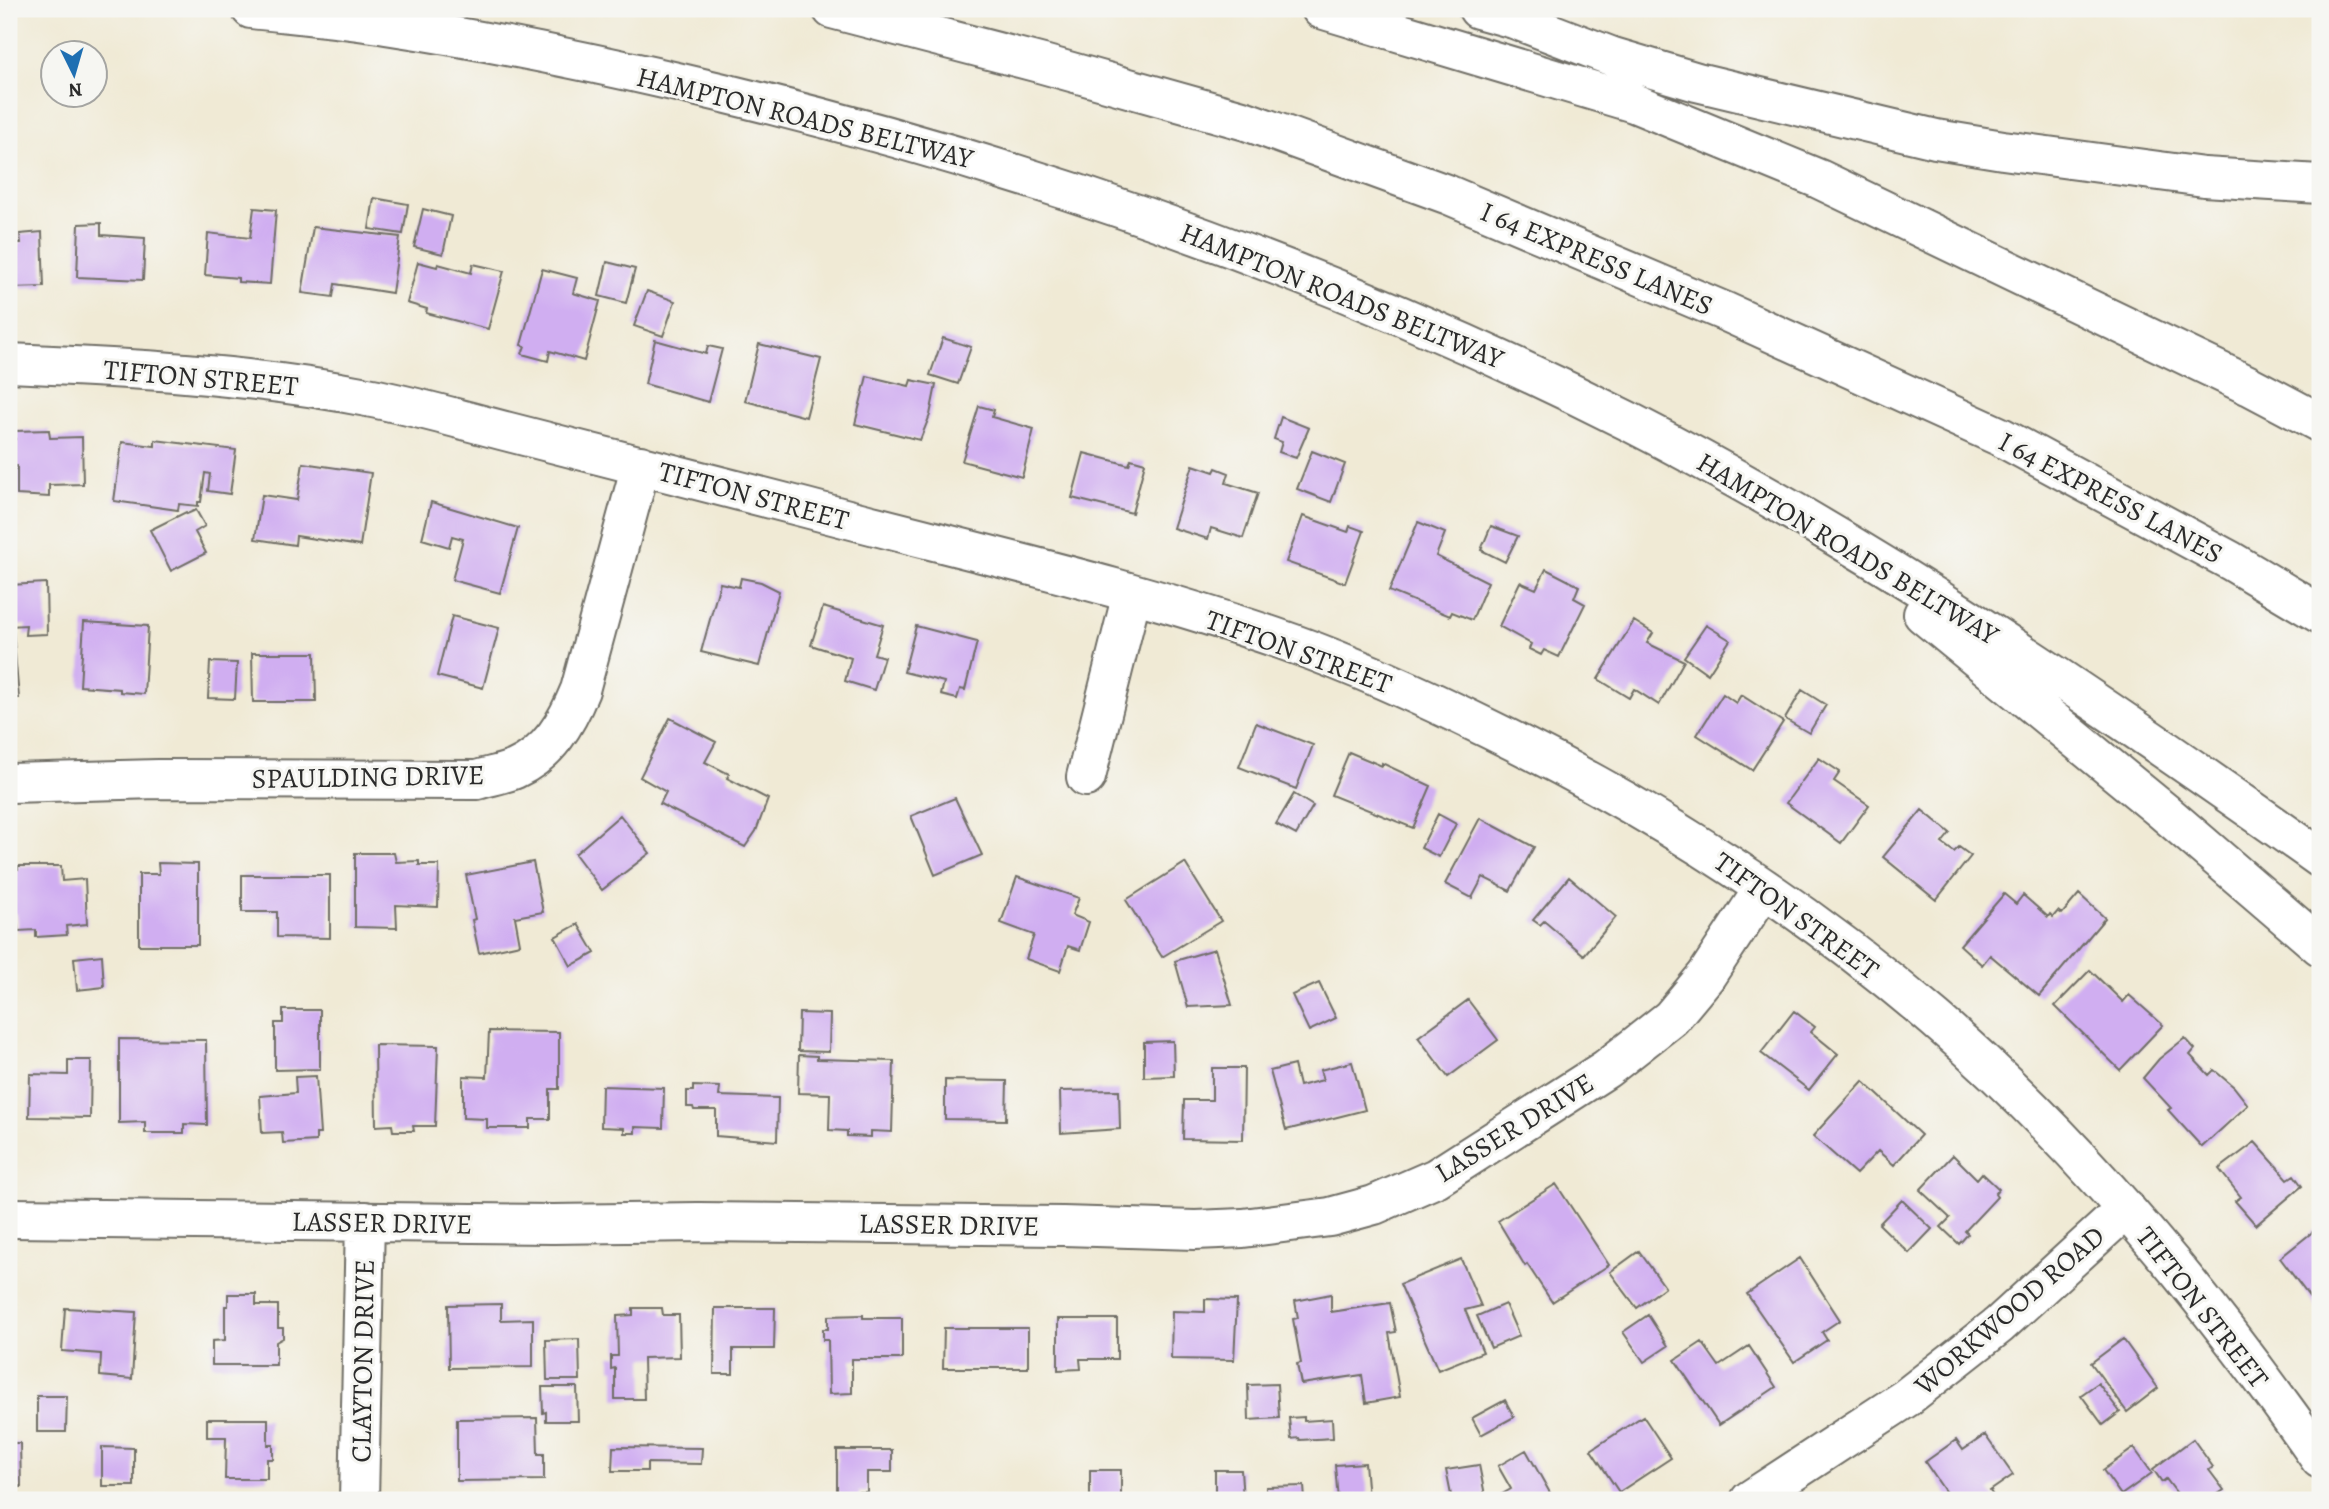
<svg xmlns="http://www.w3.org/2000/svg" width="2329" height="1509" font-family="Alegreya,serif">
<style>
.building{fill:#d0aef1}
.lines{fill:none;stroke-linecap:round;stroke-linejoin:round}
.street-casing{stroke:#706e66;stroke-width:42}
.highway-casing{stroke:#706e66;stroke-width:42}
.street{stroke:#fff;stroke-width:38}
.highway{stroke:#fff;stroke-width:38}
.labels{text-anchor:middle;stroke-width:6;stroke-linejoin:round;paint-order:stroke}
.street-label{font-size:28px;fill:#2b2b2b;stroke:#f6f6f2}
</style>
<rect width="100%" height="100%" fill="#f6f6f2"/>
<filter id="ink" filterUnits="userSpaceOnUse"><feTurbulence type="fractalNoise" baseFrequency=".0143" numOctaves="2"/><feDisplacementMap in="SourceGraphic" scale="14" xChannelSelector="R" yChannelSelector="G"/><feConvolveMatrix kernelMatrix="1 2 1 2 8 2 1 2 1" color-interpolation-filters="sRGB"/></filter>
<filter id="wash" filterUnits="userSpaceOnUse"><feTurbulence type="fractalNoise" baseFrequency=".00686" numOctaves="4" result="noise"/><feDisplacementMap in="SourceGraphic" scale="28" xChannelSelector="R" yChannelSelector="G"/><feGaussianBlur stdDeviation="1.57" result="paint"/><feColorMatrix in="noise" values="0 0 0 0 0 0 0 0 0 0 0 0 0 0 0 0 0 1.4 0 .05"/><feComposite in="paint" operator="in"/></filter>
<g filter="url(#wash)">
<rect width="100%" height="100%" fill="#f0ead5"/>
<g id="blocks">
<path class="building" d="M374,198L408,204L403,234L369,229Z
M254,208L276,210L270,284L238,282V278L205,275L208,233L250,238Z
M423,209L451,216L443,254L414,247Z
M101,223V235L145,238L143,280L77,277L79,224Z
M313,227L400,237L392,293L335,284L333,297L302,293Z
M42,232L44,287L9,288V243H21L20,234Z
M418,262L437,267L438,264L471,273L473,264L504,271L488,329L426,313L427,309L407,303Z
M607,262L635,269L626,303L599,296Z
M542,269L577,278L573,293L600,301L584,361L550,351L548,361L522,354L525,346L521,345Z
M647,291L675,301L663,336L634,326Z
M943,338L971,347L958,384L930,375Z
M655,340L706,354L708,346L722,349L708,402L645,384Z
M759,344L821,359L806,417L745,401Z
M867,376L909,386L911,380L936,385L930,415L920,440L855,424Z
M979,406L994,410L992,417L1034,429L1022,477L962,461Z
M1281,417L1309,428L1296,458L1279,452L1282,442L1274,439Z
M49,430L50,438L82,437L83,484L49,485V497L17,495V466H9V439H15V431Z
M155,440L236,450L230,494L208,491L210,474L205,473L201,502H198V506L179,504L178,510L114,501L122,442L155,446Z
M1312,451L1345,464L1331,502L1297,489Z
M1084,453L1129,465L1131,459L1145,463L1132,513L1072,498Z
M303,463L371,473L360,546L296,536L295,545L255,539L262,495L297,500Z
M1193,465L1214,472L1216,468L1229,473L1226,483L1258,493L1243,538L1211,528L1208,539L1173,528Z
M431,502L518,528L500,593L452,580L463,539L452,536L449,547L422,539Z
M196,510L205,526L195,532L206,553L171,571L150,530L186,512L187,514Z
M1303,516L1348,532L1350,526L1364,531L1345,583L1286,562Z
M1418,522L1445,533L1436,556L1488,582L1472,620L1452,612L1450,616L1389,591Z
M1491,526L1518,536L1505,562L1481,550Z
M1546,569L1579,586L1574,598L1585,604L1559,657L1544,650L1541,655L1529,649L1531,644L1499,626L1520,582L1536,589Z
M741,578L761,582L779,591L759,666L701,652L720,583L739,587Z
M46,583L47,634L25,635L26,625L9,626V585Z
M823,607L883,625L874,654L884,657L874,690L845,681L851,658L811,645Z
M452,616L499,628L483,688L437,676Z
M1634,621L1653,633L1647,643L1684,661L1659,705L1634,689L1629,698L1598,679Z
M84,622L148,626L144,694L120,692V689L80,686Z
M1706,625L1730,640L1708,674L1684,657Z
M916,626L977,642L965,690L960,689L957,699L941,695L944,682L904,672Z
M9,630H13L19,698H9Z
M252,653H315L316,702H253Z
M210,662L237,663L235,699L208,698Z
M1802,690L1826,705L1809,733L1785,719Z
M1723,694L1736,703L1741,695L1783,722L1752,770L1697,735Z
M670,718L716,742L705,762L729,774L727,778L768,799L756,831L745,847L660,804L666,792L640,777Z
M1256,723L1313,745L1296,789L1239,767Z
M1349,752L1382,766V763L1431,786L1413,828L1331,795Z
M1819,758L1840,772L1834,781L1869,805L1841,843L1786,803Z
M1294,794L1313,806L1296,835L1276,824Z
M955,798L982,855L935,875L911,816Z
M1922,810L1950,833L1942,843L1954,852L1959,847L1971,856L1936,900L1883,857Z
M1438,814L1456,824L1439,857L1421,848Z
M620,815L650,853L602,890L575,854Z
M1480,818L1534,847L1510,891L1483,877L1472,898L1445,884Z
M355,853H394L396,862L419,861V865H439L438,907L396,905L397,928L355,927Z
M533,862L543,912L515,917L520,944L479,953L472,920L475,919L466,875Z
M158,863L198,864V945H139V874H159Z
M1185,863L1221,921L1162,957L1126,900Z
M18,866H61L62,881L85,879L87,924L66,926L67,935L36,937V930L18,931L16,913H9V869H18Z
M242,875H330V938L277,937V912H242Z
M1017,877L1079,898L1072,915L1089,922L1080,950L1068,946L1060,971L1026,959L1034,935L1001,923Z
M1569,877L1616,917L1584,955L1544,921L1540,925L1533,920Z
M2004,894L2016,904L2023,895L2048,917L2050,914L2053,917L2058,911L2062,914L2079,894L2105,918L2039,996L1990,955L1982,965L1960,945Z
M578,924L595,953L571,966L555,937Z
M1215,949L1232,1005L1188,1007L1175,961Z
M102,955L104,987L77,990L74,958Z
M2090,970L2123,1002L2129,995L2163,1025L2120,1070L2055,1006Z
M1319,983L1336,1018L1309,1031L1292,995Z
M1468,1000L1498,1040L1448,1077L1418,1037Z
M283,1010H320V1069L275,1070V1023H283Z
M1794,1011L1815,1027L1811,1032L1838,1054L1809,1090L1761,1053Z
M799,1013L830,1014L829,1052L798,1051Z
M489,1031L559,1032V1089H550V1119H530V1128H487V1119L463,1118V1076L487,1077Z
M2185,1038L2195,1049L2190,1055L2209,1075L2214,1070L2234,1087L2248,1105L2202,1147L2168,1110L2171,1108L2143,1078L2159,1059Z
M119,1039L206,1040L207,1125L184,1124V1133H145V1122L119,1123Z
M1173,1041L1174,1076L1144,1077V1042Z
M375,1045L438,1046L435,1126H413L414,1131H393L392,1125L376,1126Z
M799,1055L817,1056V1059L894,1061L892,1132L871,1131V1137L847,1136V1131L829,1130L830,1094L798,1093Z
M68,1060H91L90,1118L29,1117L30,1074L68,1075Z
M1352,1062L1365,1110L1286,1130L1270,1071L1294,1065L1299,1086L1323,1080L1320,1070Z
M1212,1068H1244L1243,1140L1183,1139L1184,1100H1212Z
M316,1076L320,1134H316V1141L283,1143L282,1132L262,1133L260,1096L296,1093L295,1077Z
M945,1080L1007,1081L1006,1120L945,1119Z
M1863,1081L1921,1135L1894,1165L1878,1151L1856,1174L1813,1136Z
M602,1086L664,1088L663,1128L635,1127V1133H624V1128L601,1127Z
M693,1086L720,1087L719,1096L778,1098L777,1141L716,1136V1110H694L693,1107H687V1091H693Z
M1119,1090L1120,1129L1061,1133L1060,1091Z
M2255,1142L2288,1179L2294,1175L2302,1186L2256,1225L2235,1201L2241,1197L2219,1169Z
M1953,1155L1977,1179L1982,1173L1999,1189L1995,1194L1997,1197L1965,1231L1968,1234L1959,1244L1941,1227L1950,1218L1920,1190Z
M1556,1184L1609,1265L1552,1302L1527,1264L1525,1266L1498,1221Z
M1902,1200L1932,1229L1909,1253L1879,1224Z
M2320,1226V1311L2280,1258Z
M1639,1251L1665,1287L1637,1308L1610,1272Z
M1800,1258L1840,1320L1822,1332L1827,1340L1794,1362L1747,1294Z
M1461,1259L1481,1306L1465,1310L1483,1352L1438,1370L1400,1284Z
M228,1294H256V1305H278V1328H283V1338L276,1342V1365H212V1341L225,1340V1306H228Z
M1331,1294V1312L1390,1303L1396,1332L1389,1333L1400,1397L1366,1403L1362,1375L1301,1384L1297,1364L1301,1363L1293,1319L1298,1318L1295,1301Z
M1205,1299L1237,1300L1234,1360L1171,1359L1172,1311L1205,1312Z
M501,1304V1320L533,1319V1367L449,1368L448,1305Z
M1505,1304L1519,1336L1491,1348L1477,1316Z
M65,1308L136,1312L132,1379L100,1376L101,1354L62,1351Z
M633,1308H662L663,1315H679L680,1357L643,1358L644,1399H615V1368L611,1369V1356H618L617,1316L633,1315Z
M715,1308H775L774,1349H733V1374H714Z
M863,1315V1318H902V1359H852V1393L829,1394L828,1340H823V1329H828V1316Z
M1648,1315L1668,1346L1644,1362L1623,1332Z
M1058,1319H1117V1359H1080L1081,1369L1058,1370Z
M944,1328H1028V1368H943Z
M579,1339L580,1380H547L546,1340Z
M2123,1339L2158,1388L2127,1412L2091,1363Z
M1702,1342L1719,1366L1749,1346L1776,1387L1719,1425L1675,1360Z
M2098,1383L2120,1412L2103,1425L2081,1395Z
M1277,1384L1279,1418L1249,1420L1248,1385Z
M542,1387H577L578,1421H546V1412L543,1413Z
M37,1396H67L66,1432H37Z
M1505,1400L1514,1417L1481,1435L1472,1418Z
M1643,1416L1671,1458L1619,1492L1591,1450Z
M1304,1417V1421L1332,1419L1333,1438L1300,1440L1299,1438L1291,1439L1289,1418Z
M537,1418L538,1454H544V1480L457,1481V1419Z
M207,1419H268V1445H273V1459H267V1479H225L226,1437H207Z
M1985,1435L2013,1475L1990,1491L1996,1500H1951L1925,1462L1956,1440L1963,1450Z
M2193,1439L2213,1467L2209,1470L2224,1490L2209,1500H2182L2166,1479L2162,1482L2153,1469Z
M9,1443H20L21,1487H9Z
M102,1447L134,1448V1486H102Z
M613,1447L702,1448L701,1464L647,1463V1471H612Z
M2134,1448L2152,1473L2121,1495L2103,1470Z
M837,1450H892V1472H867V1492H859V1500H840V1492H837Z
M1526,1450L1554,1500H1501L1499,1496L1511,1489L1498,1466Z
M1365,1463L1368,1498L1338,1500L1335,1465Z
M1479,1465L1486,1500H1452L1446,1470Z
M1090,1470H1121V1500H1090Z
M1215,1470H1241L1243,1500H1215Z
M1304,1486L1305,1500H1266V1487Z"/>
</g>
</g>
<g filter="url(#ink)">
<use href="#blocks" fill-opacity="0" stroke="#706e66" stroke-width="2"/>
<g class="lines">
<g class="street-casing">
<path id="street" d="M9,363C128,368 249,374 367,397C415,406 462,420 509,432C608,457 707,482 806,508C968,551 1137,588 1294,644C1361,668 1426,698 1489,729C1649,807 1800,903 1935,1019C2083,1146 2209,1300 2320,1459
M1086,777L1132,594
M9,783L158,779L477,780C490,776 503,774 515,769C549,754 567,722 580,690L641,465
M9,1218L553,1224L698,1222L1063,1226L1195,1230L1243,1228L1330,1217L1374,1205L1436,1178L1606,1069L1671,1018L1706,976L1764,888
M359,1500L365,1221
M1750,1500L1906,1398L1999,1325L2126,1209"/>
</g>
<g class="highway-casing">
<path id="highway" d="M251,9C296,14 342,18 386,25C484,40 581,60 677,82C1006,158 1326,269 1628,421C1871,545 2098,701 2320,858
M832,9L1043,64L1246,121L1449,195L1726,312L2001,437L2231,561L2320,614
M1321,9L1634,103L1819,179L2250,386L2320,423
M1478,9L1514,19L1613,57L1697,82L1936,139L2003,150L2204,177L2320,184
M1923,614L2163,811L2320,946"/>
</g>
<use href="#street" class="street"/>
<use href="#highway" class="highway"/>
</g>
</g>
<g class="labels">
<g class="street-label">
<text transform="translate(805 117) rotate(14)" y="10">HAMPTON ROADS BELTWAY</text>
<text transform="translate(1597 258) rotate(23)" y="10">I 64 EXPRESS LANES</text>
<text transform="translate(1342 295) rotate(22)" y="10">HAMPTON ROADS BELTWAY</text>
<text transform="translate(201 377) rotate(5)" y="10">TIFTON STREET</text>
<text transform="translate(754 495) rotate(15)" y="10">TIFTON STREET</text>
<text transform="translate(2111 497) rotate(28)" y="10">I 64 EXPRESS LANES</text>
<text transform="translate(1848 548) rotate(31)" y="10">HAMPTON ROADS BELTWAY</text>
<text transform="translate(1299 651) rotate(20)" y="10">TIFTON STREET</text>
<text transform="translate(368 776) rotate(-1)" y="10">SPAULDING DRIVE</text>
<text transform="translate(1797 915) rotate(36)" y="10">TIFTON STREET</text>
<text transform="translate(1514 1127) rotate(-32)" y="10">LASSER DRIVE</text>
<text transform="translate(382 1222) rotate(1)" y="10">LASSER DRIVE</text>
<text transform="translate(949 1224) rotate(1)" y="10">LASSER DRIVE</text>
<text transform="translate(2203 1307) rotate(52)" y="10">TIFTON STREET</text>
<text transform="translate(2009 1310) rotate(-41)" y="10">WORKWOOD ROAD</text>
<text transform="translate(362 1361) rotate(-89)" y="10">CLAYTON DRIVE</text>
</g>
</g>
<rect width="2329" height="1509" fill="none" stroke="#f6f6f2" stroke-width="35"/>
<g transform="translate(74 74) rotate(175)"><circle r="33" fill="#f6f6f2" stroke="#a5a5a2" stroke-width="2"/>
<path d="M0-5L12 26L0 18L-12 26Z" fill="#1f6fb2"/>
<text y="-10" font-size="19" font-weight="bold" text-anchor="middle" fill="#2b2b2b">N</text>
</g>
</svg>
